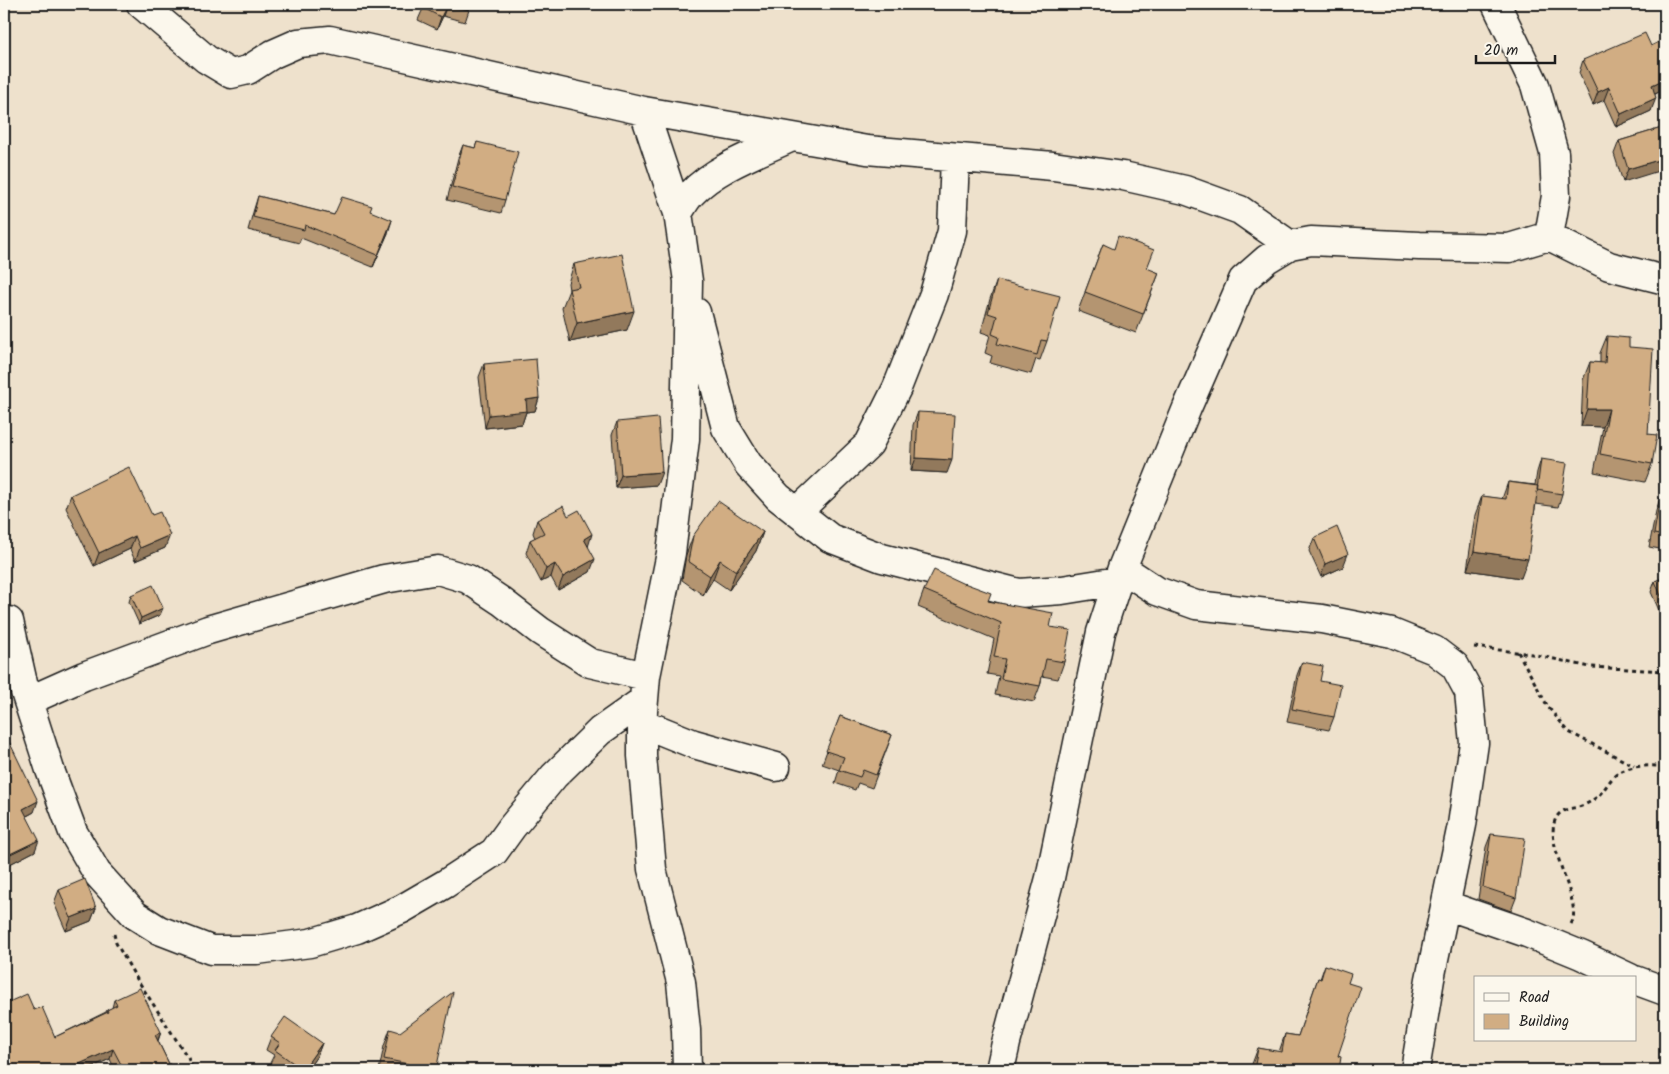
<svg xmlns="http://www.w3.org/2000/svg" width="1669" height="1074" font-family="Kalam,sans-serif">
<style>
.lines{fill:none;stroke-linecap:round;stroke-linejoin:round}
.minor-casing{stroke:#1c1c1c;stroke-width:31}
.path{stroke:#1c1c1c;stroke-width:3;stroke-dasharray:4 4;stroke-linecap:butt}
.minor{stroke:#fbf7ec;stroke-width:28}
.wall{fill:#b49571;stroke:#1c1c1c}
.shaded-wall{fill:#92795c;stroke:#1c1c1c}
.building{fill:#d1ad83;stroke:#1c1c1c}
</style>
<rect width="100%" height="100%" fill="#eee1cc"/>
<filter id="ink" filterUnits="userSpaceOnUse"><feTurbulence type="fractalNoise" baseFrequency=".02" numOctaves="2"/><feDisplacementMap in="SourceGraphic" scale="10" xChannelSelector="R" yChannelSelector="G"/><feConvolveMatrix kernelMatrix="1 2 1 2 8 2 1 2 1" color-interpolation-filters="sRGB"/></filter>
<g filter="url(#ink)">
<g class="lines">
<g class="minor-casing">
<path id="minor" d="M141,4L206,59L231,74L248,70L273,54L298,43L330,40L644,111L867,150L1053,166L1123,176L1185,190L1240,210L1290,245
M644,111L678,213L688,281L685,439L671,553L646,676L642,723V756L652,869L681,982L686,1030L687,1070
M678,213C682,207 686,199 691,194C716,167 760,152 792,137
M1549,236L1609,266L1665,280
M696,312L726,428L748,464L778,497L830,538L882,558L1019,593L1062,590L1118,581
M797,512L869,444L897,388L934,294L952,231L955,158
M1122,568L1157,591L1196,605L1322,619L1392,633L1434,650L1455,666L1469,692L1474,743L1462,825L1430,979L1415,1070
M9,621L25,692L50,770L73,832L97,873L135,915L159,930L211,950H257L310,943L357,929L402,909L445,884L494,852L512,827L554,776L600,731L644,700
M28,701L84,676L208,630L384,579L438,570L468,579L501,601L540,631L590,663L646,676
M642,723L694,744L776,767
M1446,905L1527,933L1581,955L1630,978
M1635,980L1665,991
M1000,1070L1006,1043L1050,878L1101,632L1122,568L1187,408L1243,280L1267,259L1290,245L1311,241L1419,246L1509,248L1549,236L1556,196L1554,153L1535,85L1496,4"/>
</g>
<path class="path" d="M1474,647L1532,654L1590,667L1665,671
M1518,652L1548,707L1569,732L1634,766
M1571,924C1585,902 1537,837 1559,814C1566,807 1576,809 1584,805C1589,803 1593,800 1597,797C1605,790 1609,780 1617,774C1631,764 1650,766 1665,766
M114,934L116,943L135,976L188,1058L193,1070"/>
<use href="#minor" class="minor"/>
</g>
<path class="wall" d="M425,4H471L465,22L443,16L437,29L418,20Z
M1665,39V89L1655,94L1651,111L1616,127L1604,100L1593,105L1579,73L1583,60L1651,46Z
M1665,127L1623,182L1614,154L1619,141Z
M477,142L505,200L501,213L447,200L458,158L463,145L475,148Z
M258,196L334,215L370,211L388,233L373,267L301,238L299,243L248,230L254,209Z
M1103,244L1147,269L1159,273L1136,333L1078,311Z
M574,264L627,330L570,342L562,308L569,290L568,283Z
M997,280L1047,341L1040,360L1036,359L1031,374L990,363L992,356L985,353L990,335L981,332L990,299Z
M1607,336L1629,347L1648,434L1652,464L1645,482L1594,472L1603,427L1581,426L1583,380L1590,362L1600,363V353Z
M484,364L539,398L535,411L526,412L522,424L485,428L479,377Z
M918,412L947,473L911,471L913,425Z
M617,422L657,485L616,488L612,435Z
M1541,459L1562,494L1558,507L1536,504L1521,578L1467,570L1475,515L1482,496L1502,499L1508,482L1535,485L1537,472Z
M71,495L152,515L165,548L135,561L130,549L94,566L66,508Z
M1660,498L1665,499V550L1649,547L1656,511Z
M537,520L588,546L590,572L558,590L551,577L541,582L526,553L530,540L535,538L533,533Z
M763,532L756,551L729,590L713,579L703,595L682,580L686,555L693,536Z
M1314,538L1343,567L1321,577L1309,551Z
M1665,577V624L1651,592L1655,581Z
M924,590L988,601L1050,627L1064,662L1058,679L1042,676L1040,686L1034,702L995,695L999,676L987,674L994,639L918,607Z
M131,595L160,615L139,624L129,602Z
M1302,662L1320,681L1334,717L1329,730L1287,722L1297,675Z
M840,716L892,735L872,788L858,783L855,790L835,783L839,770L822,764Z
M4,731L34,812L27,816L35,851L6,866L4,861Z
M1491,834L1516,898L1511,911L1478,899L1486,847Z
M59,890L96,908L91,921L66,931L54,903Z
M1325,965L1348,983L1338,1056L1339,1070H1251L1252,1064L1258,1048L1279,1052L1285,1034L1298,1036L1318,978L1320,979Z
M114,1000L161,1032L158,1041L172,1070H115L110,1059L85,1070H4L34,1010L55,1037L106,1012L107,1010L112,1008Z
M390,1029L436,1070H379L384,1046Z
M271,1037L322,1043L317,1056L307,1070H280L270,1063L274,1055L266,1050Z"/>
<path class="shaded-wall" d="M447,5L443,16L437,29L441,17Z
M1665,79V89L1647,98L1652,85Z
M1609,87L1604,100L1593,105L1598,92Z
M1656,98L1651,111L1616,127L1621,114Z
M1665,158V169L1623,182L1628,169Z
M392,220L388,233L373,267L378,255Z
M634,311L627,330L570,342L577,323Z
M539,398L535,411L526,412L522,424L485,428L489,415L526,400Z
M1587,409H1609L1603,427L1581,426Z
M916,458L952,460L947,473L911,471Z
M662,472L657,485L616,488L621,475Z
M763,532L756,551L729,590L736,571Z
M592,534L588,547L584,539Z
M170,535L165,548L135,561L140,548Z
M135,536L130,549L94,566L99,553Z
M1474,551L1528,559L1521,578L1467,570Z
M1348,554L1343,567L1321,577L1325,564Z
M595,559L590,572L558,590L563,577Z
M720,560L713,579L703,595L710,576Z
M555,564L551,577L541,582L546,569Z
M163,608L160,615L139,624L141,618Z
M38,801L34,812L19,820L23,809Z
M39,840L35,851L6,866L10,854Z
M96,908L91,921L66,931L71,918Z
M161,1032L157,1042L155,1035Z
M322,1043L317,1056L307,1070H303Z
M113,1049L110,1059L85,1070H66Z"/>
<path class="building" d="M425,4H471L469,10L447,5L441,17L423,8Z
M1645,33L1651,46L1665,39V79L1652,85L1656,98L1621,114L1609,87L1598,92L1583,60Z
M1665,127V158L1628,169L1619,141Z
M477,142L518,152L505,200L452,187L463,145L475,148Z
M258,196L334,215L342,197L372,206L370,211L392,220L378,255L305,225L304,230L253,217Z
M1118,236L1154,250L1147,268L1159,273L1143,314L1085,292L1103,244L1114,249Z
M622,254L634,311L577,323L569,289L579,287L574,264Z
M997,280L1060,296L1047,341L1041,340L1037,355L997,344L999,337L992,334L997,316L988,313Z
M1607,336L1629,338V347L1653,349L1648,434L1657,435L1652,464L1600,454L1609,409H1587L1590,362L1605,363Z
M536,359L539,398L526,400L527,411L489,415L484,364Z
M918,412L955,414L952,460L916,458Z
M658,418L662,472L621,475L617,422Z
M1541,459L1567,463L1562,494L1537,490Z
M129,467L152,515L160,512L170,535L140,548L135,536L99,553L71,495Z
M1508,482L1538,486L1528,559L1474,551L1482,496L1506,499Z
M1660,498L1665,499V536L1654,534Z
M718,501L763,532L736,571L720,560L710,576L688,561L693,536Z
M563,506L568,516L579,510L592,534L584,539L595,559L563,577L555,564L546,569L530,540L544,533L537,520Z
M1337,527L1348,554L1325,564L1314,538Z
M934,570L964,584V583L991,593L988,601L1053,613L1050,627L1070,630L1064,662L1046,659L1040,686L1001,679L1005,659L994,657L1001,623L924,590Z
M1665,577V606L1655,581Z
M153,585L163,608L141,618L131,595Z
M1302,662L1323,666L1320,681L1341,685L1334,717L1292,709Z
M840,716L892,735L876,775L863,770L860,777L839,770L844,757L826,751Z
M4,731L38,801L23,809L39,840L10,854L6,847L4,848Z
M1491,834L1525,838L1516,898L1483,887Z
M85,879L96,908L71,918L59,890Z
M1325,965L1351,974L1348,983L1361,987L1338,1056L1341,1057L1339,1070H1254L1258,1048L1282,1052L1285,1034L1298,1036L1318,978L1321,979Z
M140,988L161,1032L155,1035L172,1070H124L113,1049L66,1070H4V1004L27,994L34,1010L42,1007L55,1037L108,1012L107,1010L117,1005L114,1000Z
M453,992L436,1070H406L408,1064L384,1059L390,1029L400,1032Z
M285,1017L322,1043L303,1070L275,1050L280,1043L271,1037Z"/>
</g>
<rect width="1669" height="1074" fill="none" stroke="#fbf7ec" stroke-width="20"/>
<rect x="10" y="10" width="1649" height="1054" fill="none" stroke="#1c1c1c" stroke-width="2" filter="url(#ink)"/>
<rect x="1474" y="976" width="162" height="65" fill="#fbf7ec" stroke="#a29f99"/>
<rect x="1484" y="993" width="25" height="8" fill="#fbf7ec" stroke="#a29f99"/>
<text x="1519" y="1002" font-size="15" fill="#1c1c1c">Road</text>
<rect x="1484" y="1014" width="25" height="15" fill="#d1ad83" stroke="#a29f99"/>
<text x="1519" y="1026" font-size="15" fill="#1c1c1c">Building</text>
<path d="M1476 55v8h79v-8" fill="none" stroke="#1c1c1c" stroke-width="2.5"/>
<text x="1484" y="55" font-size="15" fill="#1c1c1c" stroke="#fbf7ec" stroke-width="4" paint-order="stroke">20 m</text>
</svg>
